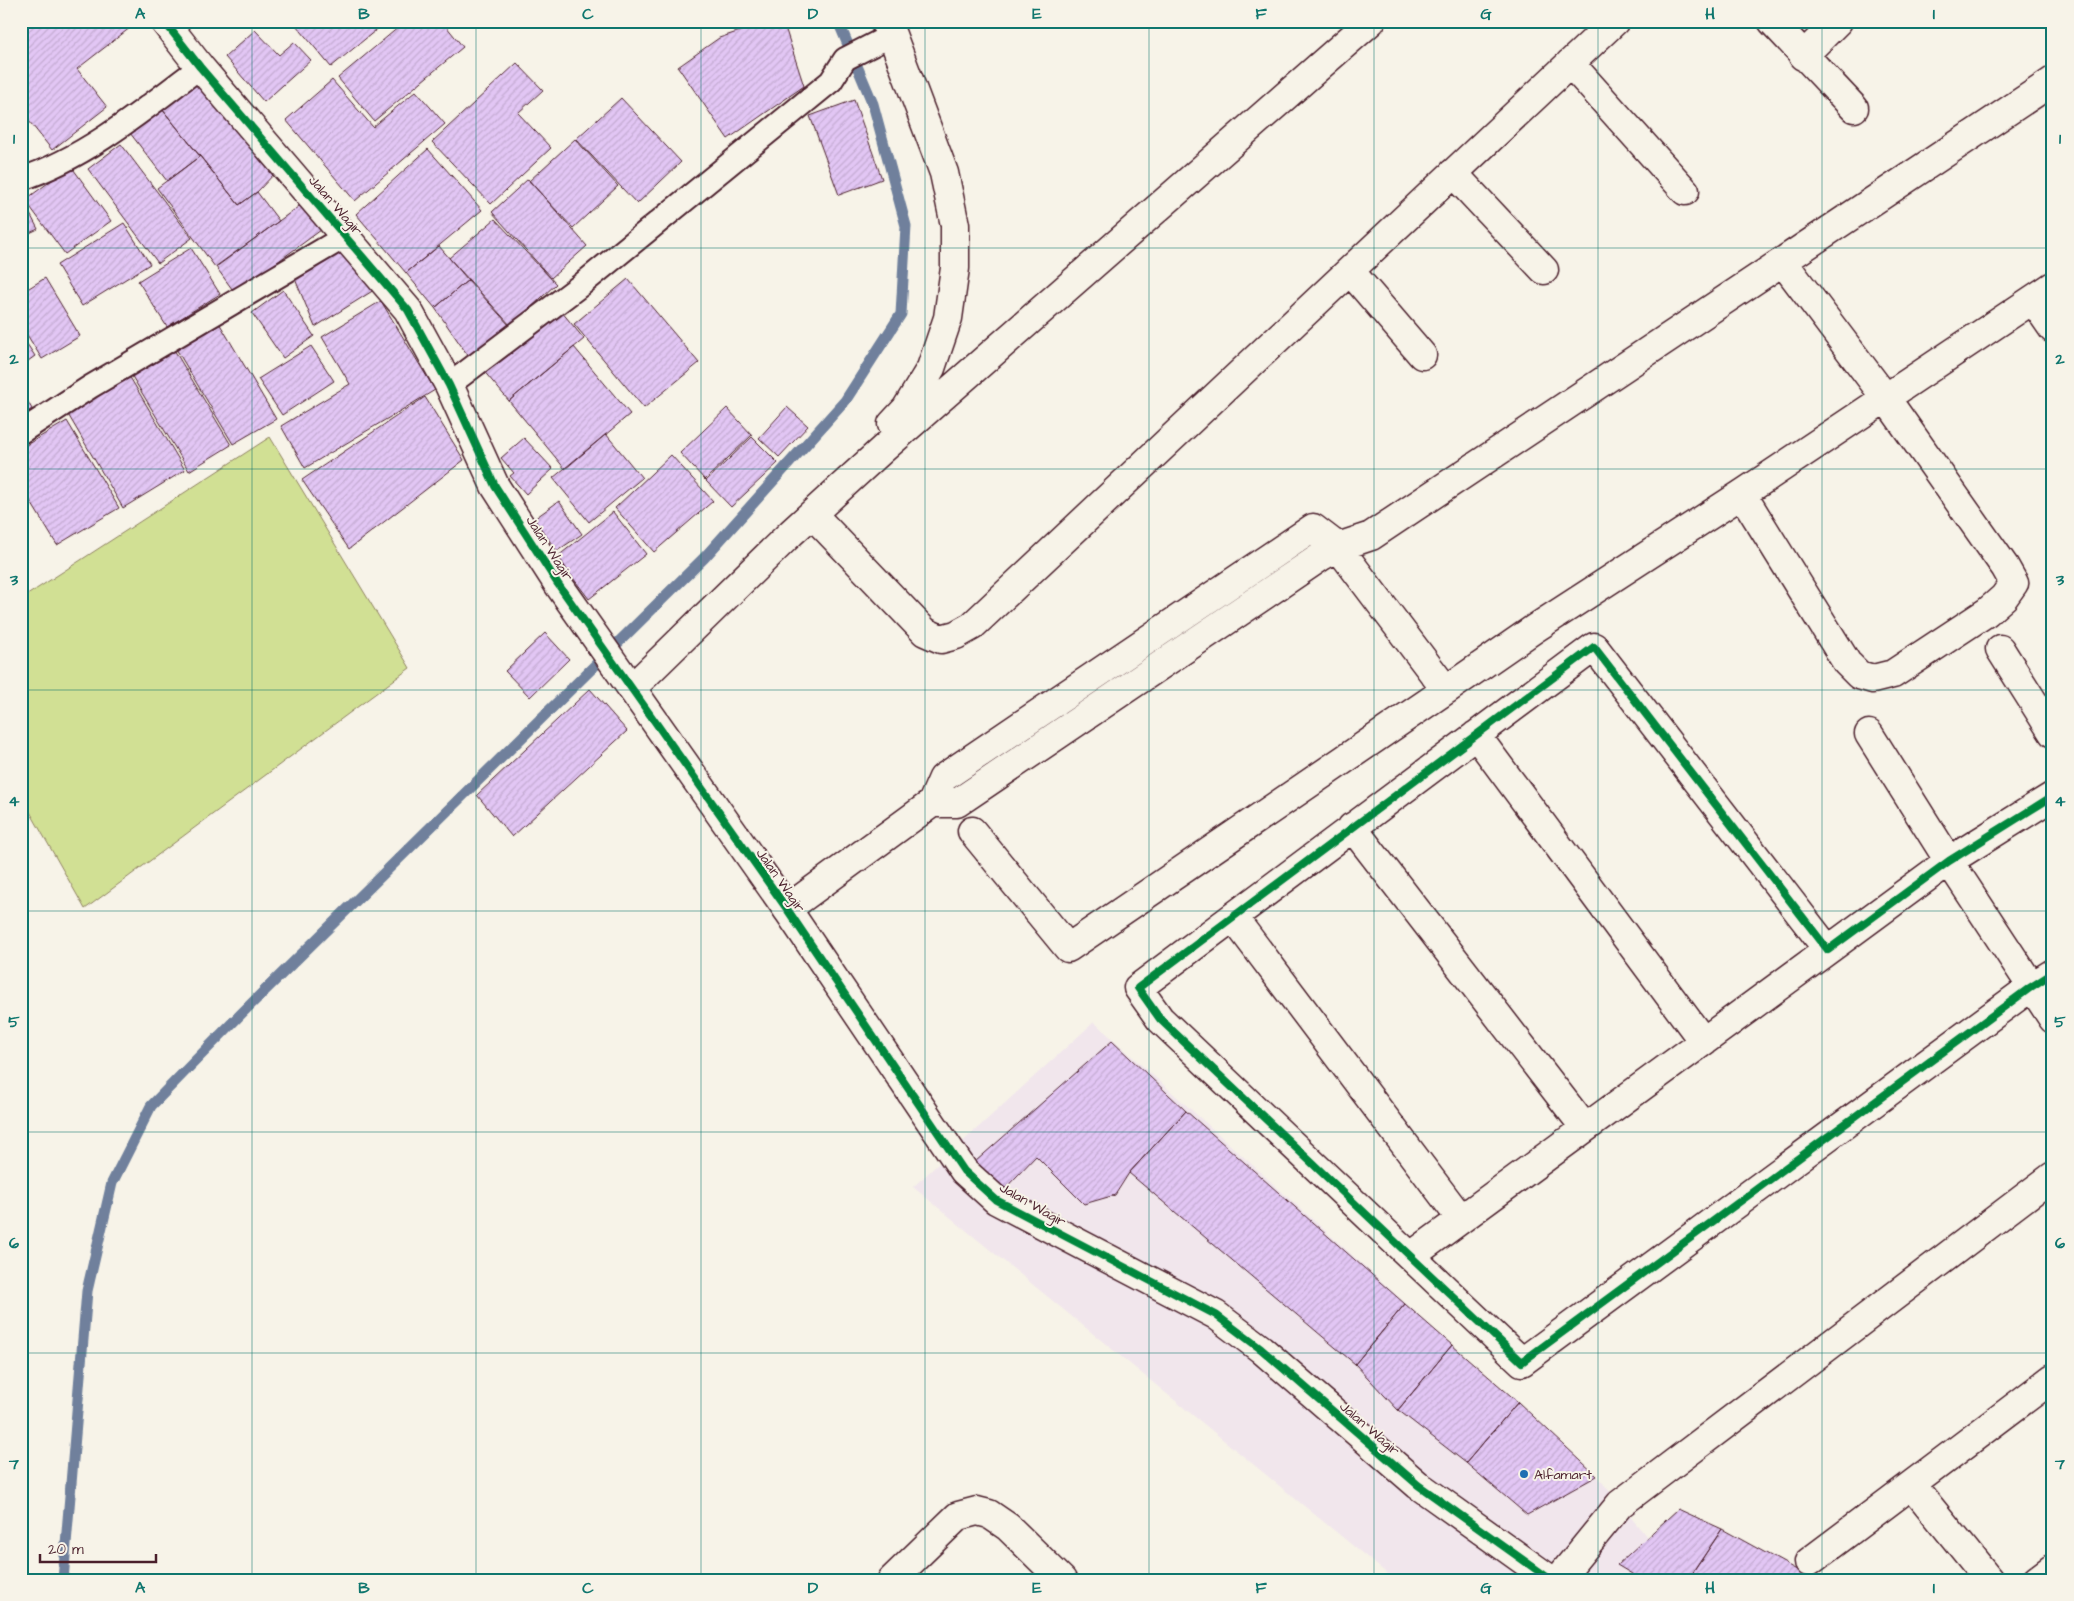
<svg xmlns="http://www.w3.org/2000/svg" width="2074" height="1601" font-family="'Architects Daughter',sans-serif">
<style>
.built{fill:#f1e6ec}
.park{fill:#d1e094;stroke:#8e8060}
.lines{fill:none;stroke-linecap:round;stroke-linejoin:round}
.stream{stroke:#6f809c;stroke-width:11}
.building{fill:url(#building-hatch);stroke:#4a1f2b}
.service-casing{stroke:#4a1f2b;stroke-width:26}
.minor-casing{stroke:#4a1f2b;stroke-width:31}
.tertiary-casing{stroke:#4a1f2b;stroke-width:31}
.service{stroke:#f7f3e8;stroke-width:22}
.minor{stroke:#f7f3e8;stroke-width:28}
.tertiary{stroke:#f7f3e8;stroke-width:28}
.cycleway-casing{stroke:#f7f3e8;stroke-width:11}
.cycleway{stroke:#00873e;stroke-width:8}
.grid{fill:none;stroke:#0f766e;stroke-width:1;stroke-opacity:0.55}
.poi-dot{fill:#1f6fb2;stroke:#f7f3e8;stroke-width:2}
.labels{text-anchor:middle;stroke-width:4;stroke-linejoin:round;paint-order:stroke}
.street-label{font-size:14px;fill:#4a1f2b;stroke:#f7f3e8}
.poi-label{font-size:14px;fill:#4a1f2b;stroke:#f7f3e8;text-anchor:start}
.neatline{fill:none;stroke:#0f766e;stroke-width:2}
.grid-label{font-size:16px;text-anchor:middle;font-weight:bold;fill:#0f766e}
</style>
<defs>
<pattern id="building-hatch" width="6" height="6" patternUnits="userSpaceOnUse" patternTransform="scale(1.25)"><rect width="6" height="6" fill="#e2c6f4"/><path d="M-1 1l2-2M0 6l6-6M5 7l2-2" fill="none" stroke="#c3aad1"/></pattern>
</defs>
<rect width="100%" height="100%" fill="#f7f3e8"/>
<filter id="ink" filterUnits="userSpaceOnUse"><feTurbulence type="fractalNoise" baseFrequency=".02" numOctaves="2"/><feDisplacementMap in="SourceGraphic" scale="10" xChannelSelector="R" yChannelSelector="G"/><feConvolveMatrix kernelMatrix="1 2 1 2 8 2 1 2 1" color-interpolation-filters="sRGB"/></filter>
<g filter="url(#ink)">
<path class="built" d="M1094,1022L1597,1476L1647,1537L1812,1580H1395L913,1187Z"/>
<path class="park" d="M270,437L410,668L85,909L21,796V599Z"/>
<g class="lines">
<path class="stream" d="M63,1580L87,1291L112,1183L151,1106L242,1013L704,558L845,401L901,314L906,226L873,104L838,21"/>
</g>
<path class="building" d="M21,21H133L135,24L77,69L107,107L52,150L21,111Z
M300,21H387L331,67L296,25Z
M406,21H442L463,47L374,121L338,78Z
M559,21H571L564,27Z
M771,21H783L804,86L728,139L678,67L719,38Z
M255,30L279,55L294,42L311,60L264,102L225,57Z
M517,63L543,90L518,113L551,148L491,204L432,142Z
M197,80L277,171L257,192L239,205L162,109Z
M332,80L373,127L416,91L445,124L355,201L286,120Z
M621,98L681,162L637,204L576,139Z
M854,100L882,179L839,195L810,116Z
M162,109L200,156L167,181L130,133Z
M575,139L618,186L573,228L529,181Z
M121,144L192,238L158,263L88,169Z
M428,149L482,210L406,273L356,214Z
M200,156L239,205L257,192L279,221L215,267L157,188Z
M71,166L111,221L65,254L25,200Z
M528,179L587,246L551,278L492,212Z
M21,197L38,229L21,237Z
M302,204L321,230L235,293L216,267Z
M495,219L556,284L511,326L449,258Z
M124,223L150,264L82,306L57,265Z
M439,246L468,280L435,308L406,273Z
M191,248L220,294L167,327L138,281Z
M343,248L374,290L315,327L295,279Z
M45,278L80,336L42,359L21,325V293Z
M628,279L699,363L644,408L574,324Z
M468,280L510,326L469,357L435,308Z
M283,290L314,336L283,358L252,313Z
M381,301L435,390L305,468L281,426L350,384L322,337Z
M557,306L584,339L509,401L482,369Z
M218,321L276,419L233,444L175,347Z
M21,335L35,356L21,366Z
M311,346L334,381L282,415L258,379Z
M574,347L630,414L565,469L509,401Z
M173,348L231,445L189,471L130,373Z
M128,374L185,470L123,508L66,411Z
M21,390L32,409L21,416Z
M425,397L464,460L349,549L302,480Z
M787,407L808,426L779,457L759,438Z
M727,408L752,435L705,480L680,453Z
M67,421L119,508L57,545L21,486V448Z
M606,434L642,478L589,522L553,478Z
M752,437L778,463L731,507L706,481Z
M524,438L553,469L526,494L510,476L514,473L501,458Z
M671,455L713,501L654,552L615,508Z
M559,501L582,534L557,551L534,519Z
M613,512L646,554L589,599L557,557Z
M545,633L569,659L530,697L505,671Z
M590,689L627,731L512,837L477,795Z
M1112,1041L1186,1111L1129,1173L1115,1195L1084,1204L1036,1156L998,1196L967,1169Z
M1186,1111L1405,1304L1355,1364L1129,1173Z
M1405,1304L1452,1345L1398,1410L1355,1364Z
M1452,1345L1518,1402L1466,1463L1398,1410Z
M1518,1402L1597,1476L1527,1515L1466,1463Z
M1678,1509L1722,1529L1688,1580H1642L1617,1565Z
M1722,1529L1815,1580H1688Z"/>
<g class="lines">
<g class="service-casing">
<path id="service" d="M21,179C86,158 146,108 200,67
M449,385L581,285L831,81L845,59L892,35
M21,432L90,387L346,236"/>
</g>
<g class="minor-casing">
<path id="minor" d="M884,21L892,35L944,173L955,225V268L948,318L931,368L906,409L892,424
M1772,21L1854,108
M1803,56L1838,21
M1570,63L1685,191
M1453,173L1544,270
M1350,271L1422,355
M2033,300L2053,329
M1742,494L1847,663L1859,675L1873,679L1893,674L1987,612L2004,597L2014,583L2005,567L1885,397L1783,262
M813,515L925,632L941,639L956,635L972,626L1615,21
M2000,649L2053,733
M632,688L791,533L883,449L1371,21
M1446,690L1534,629L1742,494L2053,286
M1869,734L1949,861L2053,1019
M1476,735L1703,1041
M2053,796L1949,861L1828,950L1594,647L1138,988L1160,1019L1522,1362L2031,987L2053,973
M932,803L943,778L1313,528L1338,547L1446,690L1068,948L972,831
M1352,827L1585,1128
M787,909L932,803H957L1322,556L1338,547L1371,536L2053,81
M1233,917L1461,1219
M1411,1256L1828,950
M1912,1485L1989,1580
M1809,1562L2053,1378
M892,1580L958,1516L977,1511L989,1514L1008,1527L1062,1580
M1558,1580L1620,1504L2053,1176
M2037,1580L2053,1568"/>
</g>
<g class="tertiary-casing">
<path id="tertiary" d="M164,21L200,67L408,310L449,385L495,486L558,584L787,909L964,1171L996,1200L1216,1315L1261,1349L1418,1485L1551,1580"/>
</g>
<use href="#service" class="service"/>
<use href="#minor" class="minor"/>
<use href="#tertiary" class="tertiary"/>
<g class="cycleway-casing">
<path id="cycleway" d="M164,21L200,67L408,310L449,385L495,486L558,584L787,909L964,1171L996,1200L1216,1315L1261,1349L1418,1485L1551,1580
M2053,796L1949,861L1828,950L1594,647L1138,988L1160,1019L1522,1362L2031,987L2053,973"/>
</g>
<use href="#cycleway" class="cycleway"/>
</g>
</g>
<path class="grid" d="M252,21V1580M476,21V1580M701,21V1580M925,21V1580M1149,21V1580M1374,21V1580M1598,21V1580M1822,21V1580M21,248H2053M21,469H2053M21,690H2053M21,911H2053M21,1132H2053M21,1353H2053"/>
<circle class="poi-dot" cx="1524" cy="1474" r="5"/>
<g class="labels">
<g class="street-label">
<text transform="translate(336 205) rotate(49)" y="5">Jalan Wagir</text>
<text transform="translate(550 548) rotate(57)" y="5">Jalan Wagir</text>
<text transform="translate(781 880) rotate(55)" y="5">Jalan Wagir</text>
<text transform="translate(1033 1204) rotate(30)" y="5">Jalan Wagir</text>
<text transform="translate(1370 1428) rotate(41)" y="5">Jalan Wagir</text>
</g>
<g class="poi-label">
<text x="1534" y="1479">Alfamart</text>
</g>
</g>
<rect width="2074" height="1601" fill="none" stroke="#f7f3e8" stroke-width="55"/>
<path d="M40 1554v8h116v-8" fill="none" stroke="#4a1f2b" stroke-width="2.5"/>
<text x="48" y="1554" font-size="15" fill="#4a1f2b" stroke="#f7f3e8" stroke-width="4" paint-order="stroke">20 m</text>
<rect x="28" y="28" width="2018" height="1546" class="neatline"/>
<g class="grid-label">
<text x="140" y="19">A</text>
<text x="364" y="19">B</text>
<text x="588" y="19">C</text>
<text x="813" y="19">D</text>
<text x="1037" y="19">E</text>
<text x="1261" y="19">F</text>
<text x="1486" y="19">G</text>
<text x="1710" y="19">H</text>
<text x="1934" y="19">I</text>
<text x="14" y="144">1</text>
<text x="2060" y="144">1</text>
<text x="14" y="364">2</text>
<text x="2060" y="364">2</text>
<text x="14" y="585">3</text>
<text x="2060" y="585">3</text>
<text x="14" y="806">4</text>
<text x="2060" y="806">4</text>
<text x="14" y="1027">5</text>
<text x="2060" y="1027">5</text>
<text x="14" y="1248">6</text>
<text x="2060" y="1248">6</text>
<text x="14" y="1469">7</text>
<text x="2060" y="1469">7</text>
<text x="140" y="1593">A</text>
<text x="364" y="1593">B</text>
<text x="588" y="1593">C</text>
<text x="813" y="1593">D</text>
<text x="1037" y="1593">E</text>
<text x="1261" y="1593">F</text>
<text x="1486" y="1593">G</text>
<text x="1710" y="1593">H</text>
<text x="1934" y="1593">I</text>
</g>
</svg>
